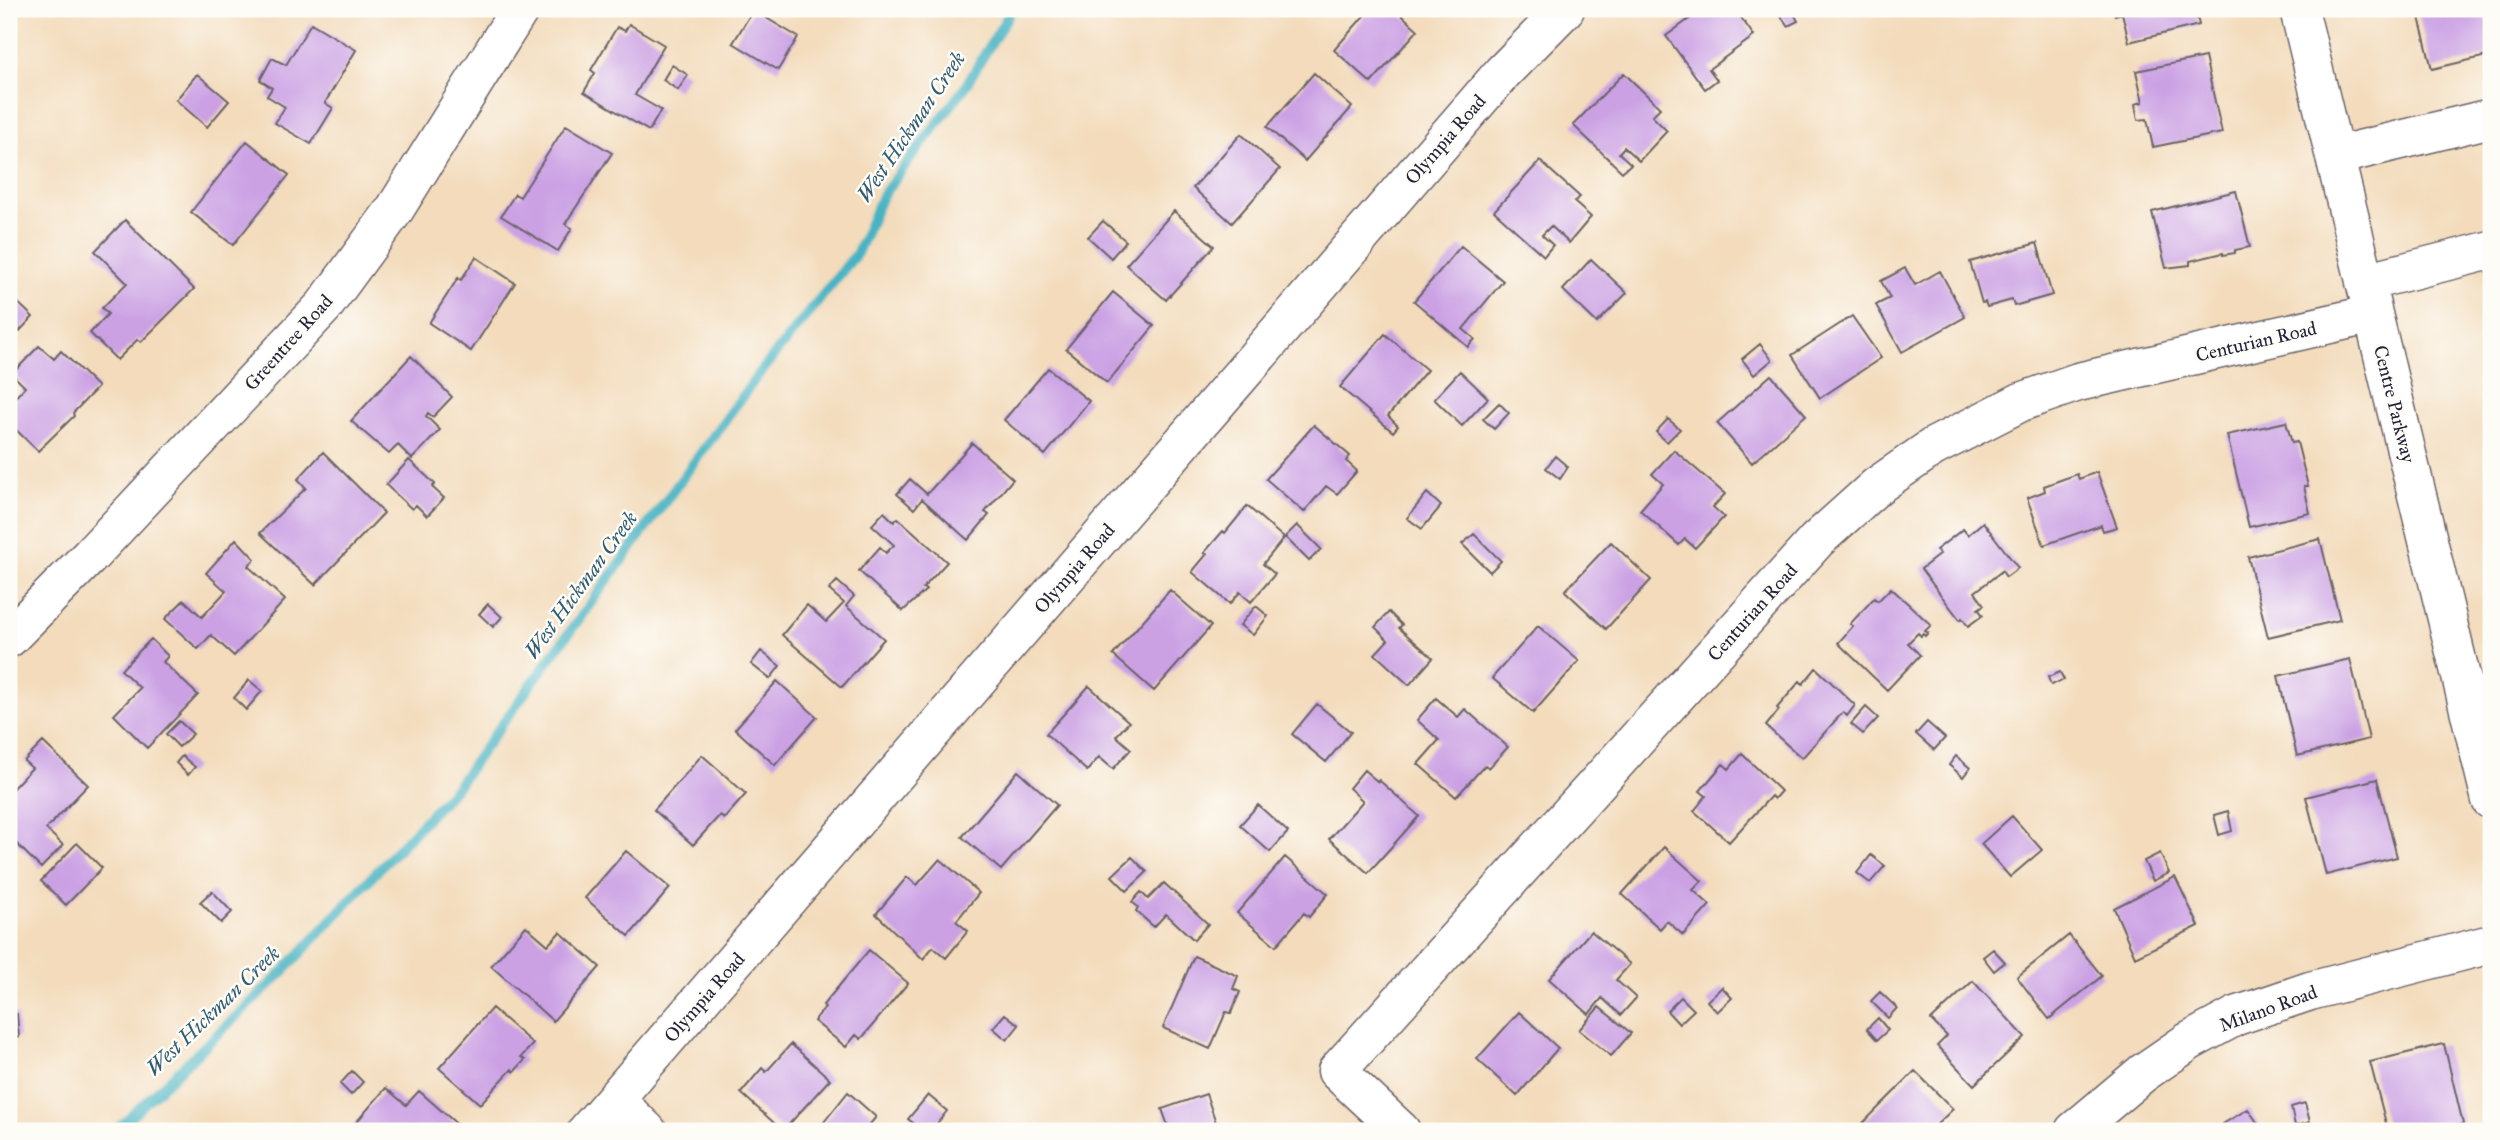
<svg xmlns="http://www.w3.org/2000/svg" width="2500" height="1140" font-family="'IM FELL Great Primer',serif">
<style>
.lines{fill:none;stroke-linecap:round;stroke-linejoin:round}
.stream{stroke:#47b3c3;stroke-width:10}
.building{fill:#cba1e4}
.minor-casing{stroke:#6b6368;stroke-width:41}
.minor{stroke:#fff;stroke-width:38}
.labels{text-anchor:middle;stroke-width:5;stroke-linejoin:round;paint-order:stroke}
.street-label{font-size:19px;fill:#22223b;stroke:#fdfcf7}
.water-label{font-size:21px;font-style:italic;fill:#315c71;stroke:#fdfcf7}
</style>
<rect width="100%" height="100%" fill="#fdfcf7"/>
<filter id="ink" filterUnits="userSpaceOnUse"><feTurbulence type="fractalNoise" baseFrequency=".0143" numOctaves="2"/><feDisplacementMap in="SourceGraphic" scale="14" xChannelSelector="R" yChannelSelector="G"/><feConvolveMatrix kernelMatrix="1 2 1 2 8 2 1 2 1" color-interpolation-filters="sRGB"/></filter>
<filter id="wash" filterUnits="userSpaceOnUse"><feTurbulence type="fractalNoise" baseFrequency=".00686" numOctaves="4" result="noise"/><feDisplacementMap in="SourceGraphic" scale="28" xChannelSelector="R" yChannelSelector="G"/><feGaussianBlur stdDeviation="1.57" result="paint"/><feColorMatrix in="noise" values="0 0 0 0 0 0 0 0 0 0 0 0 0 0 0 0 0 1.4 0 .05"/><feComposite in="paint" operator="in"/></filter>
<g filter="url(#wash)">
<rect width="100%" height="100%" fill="#f3dbbb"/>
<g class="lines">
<path class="stream" d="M115,1131L280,975L456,787L758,375L857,253L882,196L963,90L1012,9"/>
</g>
<g id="blocks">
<path class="building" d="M1370,9H1395L1418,30L1371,83L1334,50Z
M1703,9H1735L1754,36L1709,69L1717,80L1705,89L1666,36Z
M1776,9H1795L1792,10L1798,21L1788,26Z
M2114,9H2195L2199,25L2129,42L2122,13L2115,15Z
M2417,9H2491V55L2432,69Z
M753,10L798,37L778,70L733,43Z
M311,23L356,50L325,103L333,108L311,144L275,123L285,107L267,96L272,88L260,80L272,58L286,65Z
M629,24L664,45L635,95L661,110L649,131L584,92L595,73L591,70L617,27L625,31Z
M2205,57L2222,133L2153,147L2147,119L2138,120L2135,104L2143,102L2136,71Z
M672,65L688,75L678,90L663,80Z
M1314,73L1352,107L1305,161L1267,127Z
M1624,73L1660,108L1652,116L1667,131L1639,161L1624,147L1619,153L1631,164L1622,172L1573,125Z
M197,74L229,101L207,127L176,100Z
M566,125L612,153L565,224L572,228L558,251L501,216L515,194L520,197Z
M1241,134L1280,169L1232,223L1193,188Z
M247,141L289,175L233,245L191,212Z
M1540,161L1580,197L1574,202L1591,217L1569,243L1551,226L1542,235L1553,245L1544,256L1494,211Z
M2236,191L2250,247L2235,250V253L2223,255V253L2190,261V265L2166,268L2152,212Z
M1174,211L1214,246L1166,300L1126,265Z
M125,220L194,289L141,342L138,339L117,360L90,333L108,314L102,308L127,283L95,251Z
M1103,221L1126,241L1111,258L1088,237Z
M2037,243L2052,295L2014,306L2012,300L1987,307L1985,302L1982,303L1970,262Z
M1461,246L1503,281L1463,329L1475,339L1468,347L1414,301Z
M476,257L515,283L471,351L429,323L458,278L461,280Z
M1591,259L1627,293L1597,323L1563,290Z
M1905,268L1915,285L1940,271L1965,317L1902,352L1876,305L1890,298L1881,281Z
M1113,292L1154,326L1107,383L1066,349Z
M9,294L33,317L12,339L9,336Z
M1852,316L1881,358L1820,398L1792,355Z
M1385,334L1427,370L1388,416L1398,426L1393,432L1340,387Z
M1760,344L1772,360L1754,375L1742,359Z
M39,346L54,359L61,351L98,387L73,413L74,416L38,451L9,423V404L25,387L12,374Z
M411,356L452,397L433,417L428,413L426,416L440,430L412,459L398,445L389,454L351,421Z
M1048,368L1089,401L1045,455L1004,420Z
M1460,371L1488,398L1462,426L1434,399Z
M1771,375L1806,415L1752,463L1717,423Z
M1499,403L1509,413L1494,429L1483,419Z
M1668,419L1680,429L1667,442L1656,432Z
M2286,422L2292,443L2297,442L2308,486H2304L2310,513L2249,527L2227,435Z
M1314,425L1350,456L1346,461L1357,471L1337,494L1326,486L1304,512L1266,479Z
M972,443L1013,479L985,512L989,515L968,540L922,499L914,509L897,494L910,479L927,494Z
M1674,450L1725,494L1713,507L1724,517L1695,548L1685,539L1679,545L1640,510L1663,484L1652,474Z
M323,452L384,513L315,585L260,533L306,488L298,479Z
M1555,456L1568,467L1560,479L1546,468Z
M409,460L435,484L432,487L444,498L427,516L416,505L412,509L386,485Z
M2097,472L2117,527L2103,531L2101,525L2044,545L2027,498L2045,491L2044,486L2077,474L2079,479Z
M1427,493L1441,506L1422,529L1407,518Z
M1247,506L1284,538L1263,564L1275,574L1251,602L1240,592L1230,604L1192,572L1207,554L1204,553L1223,531L1225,533Z
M884,512L894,522L898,518L947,562L923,588L926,590L903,611L859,571L880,547L886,553L894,545L872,525Z
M1983,522L2018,568L2006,577L2002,571L1975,592L1984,605L1978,609L1983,615L1968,626L1962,618L1960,620L1921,569L1940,554L1936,550L1963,529L1968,535Z
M1297,525L1321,549L1309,561L1285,537Z
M1474,534L1501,561L1490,572L1462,544Z
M236,539L255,559L248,566L285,600L234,656L211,635L198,649L165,619L184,600L202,617L226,591L206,573Z
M2320,539L2340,620L2268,637L2248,557Z
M1611,542L1651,580L1606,629L1565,591Z
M837,581L854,596L846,606L884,639L842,687L782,635L807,605L826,622L844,603L829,590Z
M1891,588L1931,625L1925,631L1928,633L1925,636L1923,634L1921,636L1918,633L1908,643L1920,655L1887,690L1838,643L1853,626L1850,624L1874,598L1878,601Z
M1170,590L1211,626L1154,691L1113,655Z
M488,604L502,617L493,627L479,614Z
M1256,606L1268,616L1253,635L1240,625Z
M1389,612L1402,625L1399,628L1433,658L1409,685L1375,654L1388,640L1375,627Z
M1538,626L1579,661L1533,713L1492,678Z
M151,639L168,656L163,662L198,695L147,748L114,715L140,688L121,670Z
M761,651L780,666L770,679L751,664Z
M2350,659L2369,739L2297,756L2278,676Z
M1816,668L1855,705L1847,716L1843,712L1802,758L1766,726L1779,710L1777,708L1800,681L1803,684Z
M2060,672L2064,680L2051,685L2048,677Z
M249,680L262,691L246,710L234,698Z
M777,681L817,717L775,765L735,729Z
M1089,686L1129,722L1116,736L1131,749L1113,769L1099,757L1087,771L1046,734Z
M1436,698L1458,717L1465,709L1508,747L1489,768L1485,765L1456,797L1418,764L1439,740L1417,720Z
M1317,704L1351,732L1326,762L1292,734Z
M1866,707L1878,718L1863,734L1851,724Z
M179,721L193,734L179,747L166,734Z
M1927,722L1945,738L1934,750L1916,734Z
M43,742L88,785L46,829L63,845L41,868L9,836V792L32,768L24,761Z
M1742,754L1781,791L1774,799L1771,796L1729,842L1694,811L1706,796L1700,791L1723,764L1729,769Z
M702,755L746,794L724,819L720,815L693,845L654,810Z
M182,756L195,767L188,775L176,763Z
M1956,756L1970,768L1963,777L1949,765Z
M1364,770L1378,782L1379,780L1419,816L1368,873L1329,839L1363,801L1349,788Z
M1018,771L1057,805L1001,870L962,837Z
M2377,779L2397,857L2326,875L2306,797Z
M1258,805L1288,832L1270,852L1240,825Z
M2228,811L2232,831L2219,835L2214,815Z
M2012,816L2042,850L2010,877L1981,844Z
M77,843L102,868L66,905L41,881Z
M1664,847L1702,881L1693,890L1710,905L1683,935L1667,921L1660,929L1622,894Z
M626,851L670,888L629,936L585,898Z
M2160,853L2169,873L2153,881L2144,861Z
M1871,855L1885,866L1870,883L1857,873Z
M1132,857L1147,872L1127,891L1112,876Z
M1285,857L1328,894L1309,917L1304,913L1276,946L1237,913Z
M940,859L979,893L956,921L968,931L946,958L933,947L923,959L876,914L907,877L917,885Z
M2175,877L2199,926L2135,957L2114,908Z
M1164,883L1208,924L1194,940L1166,914L1154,927L1136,911L1138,907L1132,902L1141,892L1148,899Z
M212,891L232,912L221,923L200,902Z
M526,926L548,945L560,932L600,967L553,1021L491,966Z
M1591,931L1630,964L1616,980L1636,998L1621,1015L1602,998L1589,1014L1549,979Z
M2069,935L2102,976L2049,1019L2017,977Z
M1993,949L2005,962L1994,971L1983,957Z
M869,950L908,983L861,1039L856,1035L846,1047L814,1021L825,1007L823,1005Z
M1194,956L1238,976L1233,989L1240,992L1231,1013L1226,1012L1210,1049L1163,1028Z
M1973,981L2025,1037L1974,1085L1937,1046L1947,1036L1931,1020Z
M1722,987L1732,998L1717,1012L1707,1001Z
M1880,992L1897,1008L1888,1018L1871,1001Z
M1681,997L1694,1010L1679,1024L1667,1011Z
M1599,1007L1631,1033L1611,1056L1579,1030Z
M492,1008L533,1044L521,1057L525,1060L514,1072L512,1069L480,1104L439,1068Z
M1519,1012L1558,1048L1517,1096L1477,1059Z
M17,1014L19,1037L9,1038V1015Z
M1005,1014L1019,1025L1007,1040L993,1028Z
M1878,1018L1888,1030L1877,1040L1867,1029Z
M791,1044L830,1079L783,1131L741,1093L762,1068L766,1072Z
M2444,1044L2463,1124L2435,1131H2388L2370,1062Z
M352,1071L363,1082L351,1095L340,1084Z
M1915,1071L1953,1109L1930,1131H1855Z
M386,1088L406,1105L419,1091L459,1126L454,1131H357L352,1127Z
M848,1092L876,1117L864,1131H825L820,1127Z
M1206,1094L1219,1131H1170L1162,1109Z
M928,1095L947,1111L931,1131H924L908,1119Z
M2305,1103L2310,1122L2295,1126L2291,1107Z
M2248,1109L2263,1131H2211Z"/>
</g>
</g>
<g filter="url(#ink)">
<use href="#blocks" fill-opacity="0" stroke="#6b6368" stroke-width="2"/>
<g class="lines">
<g class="minor-casing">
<path id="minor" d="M2299,9L2491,800
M2335,156L2491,118
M2365,282L2491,250
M9,638L90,556L324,306L395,209L520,9
M615,1100L647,1131
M587,1131L1503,72L1565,9
M1401,1131L1337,1071L1817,540L1877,486L1933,447L2021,402L2078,382L2373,314
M2074,1131L2143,1073L2188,1042L2236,1016L2310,991L2491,944"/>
</g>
<use href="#minor" class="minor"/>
</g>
</g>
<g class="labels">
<g class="street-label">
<text transform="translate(1445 139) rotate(-49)" y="7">Olympia Road</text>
<text transform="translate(2256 341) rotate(-13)" y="7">Centurian Road</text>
<text transform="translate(288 342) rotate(-48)" y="7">Greentree Road</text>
<text transform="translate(2395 404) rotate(76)" y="7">Centre Parkway</text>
<text transform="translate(1074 568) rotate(-49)" y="7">Olympia Road</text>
<text transform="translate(1752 612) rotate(-48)" y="7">Centurian Road</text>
<text transform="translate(704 997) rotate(-49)" y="7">Olympia Road</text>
<text transform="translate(2268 1008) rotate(-20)" y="7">Milano Road</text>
</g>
<g class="water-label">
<text transform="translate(911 127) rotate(-56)" y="7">West Hickman Creek</text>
<text transform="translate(581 585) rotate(-54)" y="7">West Hickman Creek</text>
<text transform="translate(213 1011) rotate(-44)" y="7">West Hickman Creek</text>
</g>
</g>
<rect width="2500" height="1140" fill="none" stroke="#fdfcf7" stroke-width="35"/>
</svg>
